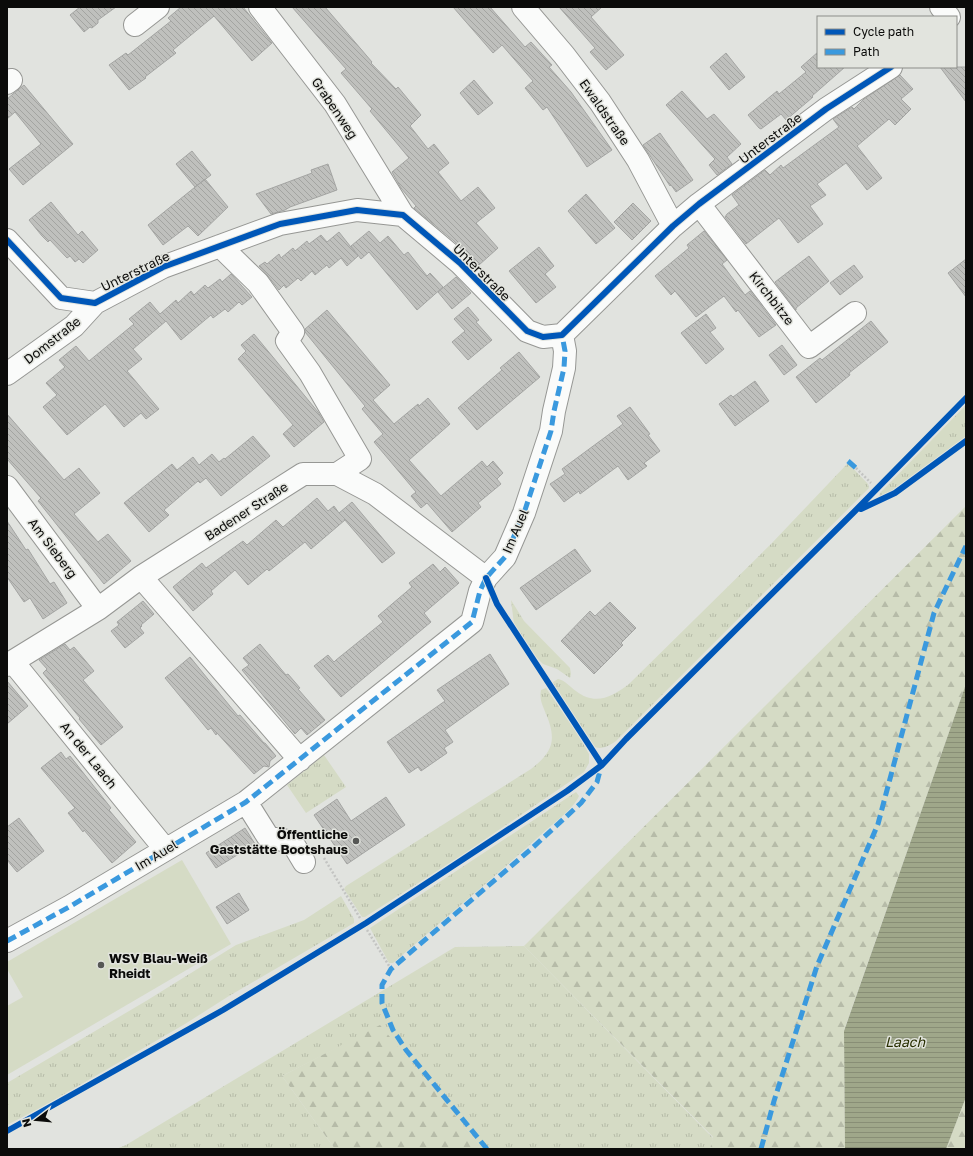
<svg xmlns="http://www.w3.org/2000/svg" width="973" height="1156" font-family="'Golos Text',sans-serif">
<style>
.grass{fill:url(#grass-tufts)}
.forest{fill:url(#forest-firs)}
.garden{fill:#d5dbc5}
.water{fill:url(#water-rules)}
.building{fill:url(#building-back-hatch);stroke:#a4a5a3}
.lines{fill:none;stroke-linecap:round;stroke-linejoin:round}
.minor-casing{stroke:#969794;stroke-width:24}
.path{stroke:#c3c4c2;stroke-width:2.5;stroke-dasharray:2 2;stroke-linecap:butt}
.minor{stroke:#fafbfa;stroke-width:22}
.quiet{stroke:#3a99de;stroke-width:5;stroke-dasharray:10 5;stroke-linecap:butt}
.cycleway-casing{stroke:#e2e4de;stroke-width:8}
.cycleway{stroke:#0057b8;stroke-width:6}
.poi-dot{fill:#565755;stroke:#e2e4de;stroke-width:1.5}
.labels{text-anchor:middle;stroke-width:3;stroke-linejoin:round;paint-order:stroke}
.street-label{font-size:13px;fill:#0b0b0a;stroke:#e2e4de}
.poi-label{font-size:13px;font-weight:bold;fill:#0b0b0a;stroke:#e2e4de;text-anchor:end}
.water-label{font-size:14px;font-style:italic;fill:#282f00;stroke:#e2e4de}
</style>
<defs>
<pattern id="grass-tufts" width="24" height="20" patternUnits="userSpaceOnUse"><rect width="24" height="20" fill="#d5dbc5"/><path d="M3 7l-1-3M5 7V3M7 7l1-3M15 17l-1-3M17 17v-4M19 17l1-3" fill="none" stroke="#b6bba8"/></pattern>
<pattern id="forest-firs" width="22" height="20" patternUnits="userSpaceOnUse"><rect width="22" height="20" fill="#d5dbc5"/><path d="M5 1l3.5 6h-7zM16 11l3.5 6h-7z" fill="#b6bba8"/></pattern>
<pattern id="water-rules" width="6" height="5" patternUnits="userSpaceOnUse"><rect width="6" height="5" fill="#9fa78a"/><path d="M0 2.5h6" fill="none" stroke="#888e76"/></pattern>
<pattern id="building-back-hatch" width="6" height="6" patternUnits="userSpaceOnUse"><rect width="6" height="6" fill="#bfc0bd"/><path d="M-1 5l2 2M0 0l6 6M5-1l2 2" fill="none" stroke="#a3a4a1"/></pattern>
</defs>
<rect width="100%" height="100%" fill="#e1e3df"/>
<path class="grass" d="M966,405V438L894,491L883,496H879L880,493Z
M848,463L868,484L869,488L616,741C610,745 603,750 595,747L553,684V682L558,679C565,680 570,687 576,691C595,706 612,697 629,684L771,544Z
M511,600L524,621L570,668L571,674L570,678L557,669L543,664L534,655L526,645L514,624Z
M546,688L579,736L589,754V763L584,772L465,853L365,917H362L344,889L346,886L531,769C553,752 557,740 546,714C543,706 539,700 541,690Z
M324,755L346,787L306,813L287,785Z
M576,792L579,796C574,808 555,822 545,831C496,876 444,919 393,963H389L370,928Z
M341,896L354,919V923L229,996L185,1024L42,1107L7,1125V1083L146,1001L236,945L304,920Z
M524,946L713,1138L710,1149H483L380,1026L282,1076L335,1149H116L126,1145L455,947Z"/>
<path class="forest" d="M966,506V684L844,1030L845,1149H710L713,1137L524,946Z
M380,1025L483,1149H335L282,1076Z
M966,1097V1149H946Z"/>
<path class="garden" d="M182,860L231,944L7,1075V1006L23,997L7,969V962Z"/>
<path class="water" d="M966,684V1097L946,1149H845L844,1031Z"/>
<path class="building" d="M80,7H116L98,20V23L92,28L90,27L84,32L70,15Z
M181,7H243L272,43L252,61L214,16L173,50L176,53L145,77L146,78L129,90L109,65L126,53L128,55L171,21L168,18Z
M292,7H325L372,62L371,63L396,89L398,87L421,115L410,126L428,149L434,144L449,163L438,172L461,201L478,187L495,208L476,223L498,248L479,265L454,241L414,208L416,206L401,188L392,172L409,158L370,111L372,109L341,73L346,69Z
M453,7H490L525,47L531,42L552,65L549,67L571,92L612,150L587,167L547,107L543,110L525,88L533,81L502,45L493,53Z
M559,7H602L591,17L624,55L606,70L590,52L595,48Z
M818,52V67H845L812,96L813,97L786,120L781,114L761,129L759,128L748,115L777,91L779,94L806,72L801,67Z
M726,53L745,77L729,90L710,67Z
M940,67H966V102Z
M900,75L913,89L901,99L911,109L895,125L889,119L857,146L882,178L867,190L846,163L817,184L826,195L810,206L823,224L798,243L779,218L746,244L725,217L727,214L739,205L732,195L765,170L770,175L781,165L783,168L839,127L833,119L852,107L854,109L864,99Z
M474,80L493,103L478,115L460,93Z
M24,85L73,144L23,185L9,169L41,144L15,112L7,119V99Z
M682,91L707,119L714,114L741,144L727,157L732,164L717,175L709,165L715,159L666,105Z
M660,133L693,180L676,192L671,185L670,186L643,145Z
M192,151L211,175L195,187L176,164Z
M328,164L337,190L290,207L285,210L271,214L256,194L312,173L311,170Z
M205,179L228,207L198,236L188,226L163,245L148,225Z
M586,194L615,228L596,244L568,211Z
M51,202L78,235L82,231L98,250L83,263L79,259L75,262L70,256L67,258L50,240L48,242L42,236L29,220Z
M633,203L651,221L632,240L614,222Z
M369,231L380,243L388,236L404,255L408,252L427,276L430,273L443,287L417,310L369,252L361,259L351,246Z
M704,231L727,260L722,264L745,295L750,291L776,325L759,337L738,310L736,312L724,296L696,317L675,291L671,295L655,276L689,248L687,245Z
M339,232L358,256L347,266L341,258L329,268L327,265L315,275L312,271L301,281L298,278L286,288L284,285L279,290L268,276L259,266L265,262L267,264L279,254L281,258L293,248L295,251L307,241L309,244L321,235L327,242Z
M539,247L554,266L545,274L556,287L536,303L509,271Z
M809,256L829,281L796,308V310L775,282Z
M966,259V297L948,273Z
M854,265L863,277L840,295L830,283Z
M231,274L252,297L242,305L239,302L228,312L225,309L213,318L211,315L181,340L166,321L133,349L142,359L127,371L159,409L146,419L141,413L124,427L105,404L67,435L43,407L57,395L46,383L65,367L59,360L76,346L89,361L134,324L129,319L150,302L160,314L176,300L178,303L191,291L194,295L205,285L208,288L220,279L222,282Z
M456,277L471,293L452,309L438,292Z
M468,307L479,320L476,322L492,340L468,360L452,342L465,331L454,319Z
M327,310L390,385L373,400L394,424L418,404L419,406L428,398L450,424L409,460L441,496L482,461L487,467L493,461L503,473L497,479L501,484L478,503L481,507L452,532L427,503L421,508L411,496L416,492L374,442L383,434L362,409L365,406L305,332V329Z
M706,314L716,328L710,332L724,349L706,364L681,333Z
M871,321L888,342L849,373L850,375L816,403L796,377L820,358L822,360Z
M254,334L318,412L324,422L294,447L283,434L293,425L238,359L246,351L241,345Z
M782,345L797,365L784,375L769,355Z
M519,352L540,377L477,430L458,408L502,370L500,368Z
M755,381L769,401L735,426L719,404L731,395L733,397Z
M630,407L650,434L648,435L660,451L644,463L647,466L628,480L618,466L580,494L579,491L564,502L550,484L565,474L562,469L623,424L617,416Z
M7,414L64,480L79,468L100,493L74,514L98,542L108,534L131,561L104,584L38,501L41,498L7,459Z
M253,436L270,456L221,496L206,478L200,483L198,481L164,510L169,515L149,532L124,503L172,464L177,470L193,457L199,465L212,454L219,462L224,458L225,459Z
M317,498L328,511L334,506L339,513L352,502L395,553L382,563L344,519L345,520L311,549L305,542L269,571L267,569L248,585L235,570L211,591L213,594L193,611L173,587L202,563L206,568L243,541L247,545L276,520L283,527Z
M7,521L26,550L28,549L50,584L54,582L67,603L43,619L30,598L24,602L7,577Z
M575,549L591,571L536,610L520,588Z
M433,564L440,572L445,567L459,583L424,613L431,622L341,697L314,666L328,655L334,662L336,660L383,622L378,616L412,587L409,583Z
M143,601L154,614L141,625L142,626L140,628L144,633L125,648L111,631L119,625L117,622Z
M610,602L636,628L621,643L623,645L594,674L561,641L590,611L595,616Z
M65,644L70,650L74,647L94,671L83,680L123,727L101,745L79,719L80,718L43,673L47,669L39,660Z
M260,644L286,675L288,674L300,688L298,689L325,720L307,735L301,728L295,734L242,670L249,665L243,658Z
M490,654L509,684L445,730L453,742L444,748L447,753L421,771L418,767L409,773L387,742L445,701L437,690Z
M190,657L238,716L240,715L264,743H265L276,756L270,761L269,767L264,766L254,774L217,733L216,735L211,728L208,730L165,678Z
M7,681L28,706L7,724Z
M61,752L66,759L70,756L111,808L109,810L136,842L112,863L84,830L83,832L68,813L75,808L41,768Z
M386,797L405,825L347,864L314,815L337,799L351,821Z
M19,818L44,851L17,872L7,860V827Z
M245,828L255,844L216,868L206,853Z
M239,893L249,910L227,924L216,907Z"/>
<g class="lines">
<g class="minor-casing">
<path id="minor" d="M260,7L335,104L403,215
M523,7L564,55L600,102L638,160L673,226
M941,7L949,17
M135,25L158,7
M7,83L11,80
M699,204L809,347L855,313
M7,240L61,298L95,303L163,267L280,224L357,210L403,215L460,263L527,331L543,337L562,335L673,226L699,204L826,109L891,67
M220,246L258,283L293,332L287,341L310,373L360,459L337,474
M7,374L74,326L95,303
M7,487L98,609
M141,577L300,760
M13,662L165,849
M7,665L98,609L141,577L303,474H337L375,494L486,578
M246,802L268,837L292,842L304,862
M7,941L69,907L246,802L472,622L480,591L486,578L505,557L524,513L551,431L554,411L564,368L565,351L562,335"/>
</g>
<path class="path" d="M856,468L871,483
M324,858L360,918
M367,930L391,969"/>
<use href="#minor" class="minor"/>
<path class="quiet" d="M848,461L856,468
M7,941L69,907L246,802L472,622L480,591L486,578L505,557L524,513L551,431L554,411L564,368L565,351L562,335
M487,1149L406,1050L393,1030L382,1003V985L391,969L530,850L581,803L597,782L601,767
M761,1149L774,1101L817,966L878,824L934,613L966,546"/>
<g class="cycleway-casing">
<path id="cycleway" d="M7,240L61,298L95,303L163,267L280,224L357,210L403,215L460,263L527,331L543,337L562,335L673,226L699,204L826,109L891,67
M861,509L895,493L966,441
M486,578L497,604L602,765
M7,1131L223,1010L366,923L567,791L602,765L626,739L855,511L966,398"/>
</g>
<use href="#cycleway" class="cycleway"/>
</g>
<g class="poi-dot">
<circle cx="356" cy="841" r="4"/>
<circle cx="101" cy="965" r="4"/>
</g>
<g class="labels">
<g class="street-label">
<text transform="translate(335 108) rotate(56)" y="5">Grabenweg</text>
<text transform="translate(605 112) rotate(55)" y="5">Ewaldstraße</text>
<text transform="translate(770 138) rotate(-37)" y="5">Unterstraße</text>
<text transform="translate(135 271) rotate(-26)" y="5">Unterstraße</text>
<text transform="translate(482 272) rotate(45)" y="5">Unterstraße</text>
<text transform="translate(772 298) rotate(52)" y="5">Kirchbitze</text>
<text transform="translate(52 340) rotate(-38)" y="5">Domstraße</text>
<text transform="translate(246 511) rotate(-33)" y="5">Badener Straße</text>
<text transform="translate(515 531) rotate(-67)" y="5">Im Auel</text>
<text transform="translate(53 548) rotate(53)" y="5">Am Sieberg</text>
<text transform="translate(89 755) rotate(51)" y="5">An der Laach</text>
<text transform="translate(156 855) rotate(-31)" y="5">Im Auel</text>
</g>
<g class="poi-label">
<text x="348" y="839">Öffentliche<tspan x="348" dy="15">Gaststätte Bootshaus</tspan></text>
<text x="109" y="963" text-anchor="start">WSV Blau-Weiß<tspan x="109" dy="15">Rheidt</tspan></text>
</g>
<g class="water-label">
<text x="905" y="1047">Laach</text>
</g>
</g>
<rect width="973" height="1156" fill="none" stroke="#0b0b0a" stroke-width="16"/>
<rect x="817" y="16" width="140" height="52" fill="#e2e4de" stroke="#8c8d89"/>
<rect x="825" y="29" width="20" height="6" fill="#0057b8" stroke="#8c8d89"/>
<text x="853" y="36" font-size="12" fill="#0b0b0a">Cycle path</text>
<rect x="825" y="49" width="20" height="6" fill="#3a99de" stroke="#8c8d89"/>
<text x="853" y="56" font-size="12" fill="#0b0b0a">Path</text>
<g transform="translate(36 1120) rotate(254)" stroke="#e2e4de" stroke-width="3" paint-order="stroke">
<path d="M0-3L7 15L0 10L-7 15Z" fill="#0b0b0a"/>
<text y="-6" font-size="11" font-weight="bold" text-anchor="middle" fill="#0b0b0a">N</text>
</g>
</svg>
